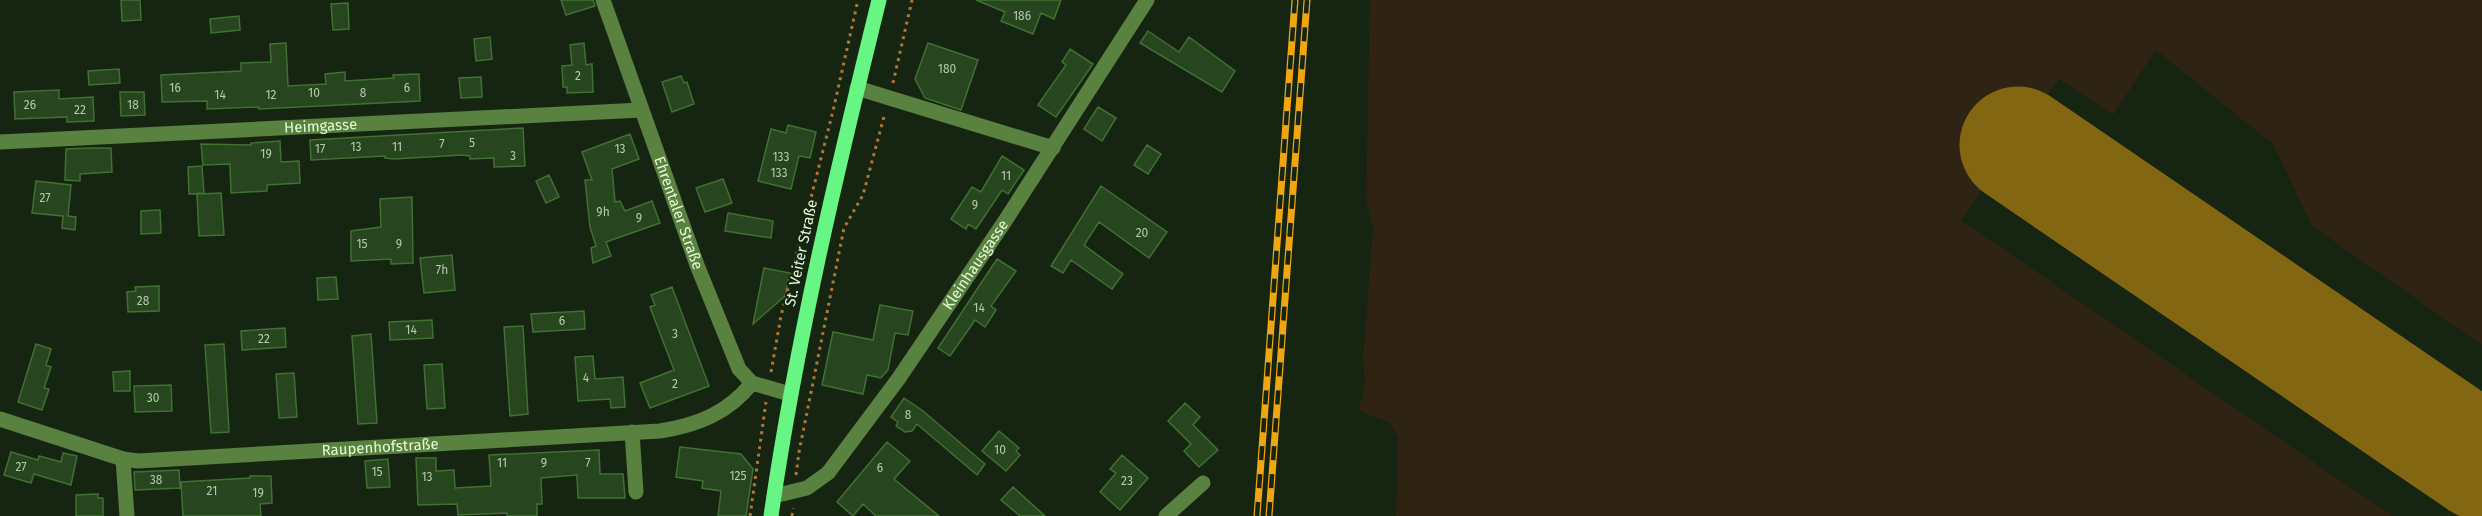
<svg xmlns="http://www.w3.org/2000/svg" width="2482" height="516" font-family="'Fira Sans',sans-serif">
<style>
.green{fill:#2f2314}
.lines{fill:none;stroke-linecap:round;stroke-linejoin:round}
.runway{stroke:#826611;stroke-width:117}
.building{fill:#27451e;stroke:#407032;stroke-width:1.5}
.path{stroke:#b07638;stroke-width:3;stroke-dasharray:3 4.5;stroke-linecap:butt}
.minor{stroke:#59813f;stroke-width:15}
.major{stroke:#67f583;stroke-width:15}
.rail-casing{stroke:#efa611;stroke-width:7}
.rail{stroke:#162511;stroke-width:4.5;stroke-dasharray:14;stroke-linecap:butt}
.labels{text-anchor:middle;stroke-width:4.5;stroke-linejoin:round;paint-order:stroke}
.number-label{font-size:12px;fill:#b4ceaa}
.street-label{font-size:15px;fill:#e3fcd8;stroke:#162511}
</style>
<rect width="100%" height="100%" fill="#162511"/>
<path class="green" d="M1370,0H2482V345L2312,226L2273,144L2156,50L2113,115L2059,79L1961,220L2392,516H1396L1398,438L1391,423L1359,411L1365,381L1363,360L1373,227L1366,200Z"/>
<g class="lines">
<path class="runway" d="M2018,145L2482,462"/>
</g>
<path class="building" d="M121,0H140L141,20L122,21Z
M561,0H593L595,6L566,15Z
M976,0H1061L1054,19L1041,13L1033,34L1001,21L1005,12Z
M348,3L349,29L333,30L331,4Z
M239,16L240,30L211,33L210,19Z
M1148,31L1179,52L1189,37L1235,71L1222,92L1140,43Z
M490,37L492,59L476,61L474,39Z
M286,43L288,86L326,84L325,74L345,72V81L394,78L393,75L419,74L420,101L259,109V107L207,109V101L162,102L161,75L241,71V63L271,62L270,44Z
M584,43L586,65L592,64L593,92L567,93V87H563L562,66L572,65L570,45Z
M928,43L978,60L961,110L925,98L915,79Z
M1070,49L1093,64L1056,117L1038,105L1066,65L1062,62Z
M119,69L120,83L89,85L88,71Z
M681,76L684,83L687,82L694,104L672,112L662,82Z
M481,77L482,97L461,98L459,78Z
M59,90V99L93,97L94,121L67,122V117L15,119L14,92Z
M120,92H144L145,115L121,116Z
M1098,107L1116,118L1102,141L1084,129Z
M788,125L816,132L810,158L799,156L791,189L758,181L771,129L786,133Z
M523,128L525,166L494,167V158L470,159V156L462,155L394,159L385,158V156L311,160L310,140Z
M630,134L639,159L612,169L615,202L620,201L625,211L652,201L660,223L606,242L611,256L593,263L591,248L596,246L590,227L585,180H592L582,152Z
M280,141L281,162L299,161L300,183L267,185V191L231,193L230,164L203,165L201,144L251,145V143Z
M1147,145L1161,154L1148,174L1134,165Z
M90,148H111L112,172L80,174V181L65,180L66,149Z
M1002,156L1024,170L1008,194L1002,190L976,229L968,224L966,229L951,219L972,187L981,192Z
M202,166L204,193L189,194L188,167Z
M549,175L559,197L546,203L536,181Z
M723,179L732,203L705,212L696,188Z
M36,181L71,185L68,216L76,217L75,230L62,228L63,216L32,213Z
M1101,186L1167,232L1149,258L1099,222L1084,245L1123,274L1112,289L1071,260L1063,273L1051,266Z
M221,193L224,235L199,236L197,194Z
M412,197L413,263L391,264V259L351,261V231L381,227L380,199Z
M160,210L161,233L141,234V211Z
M728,213L773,221L771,238L725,231Z
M452,255L455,290L424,293L420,258Z
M997,259L1016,271L991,306L996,310L985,327L975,320L950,356L938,348Z
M764,268L790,273L785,296L753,324Z
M336,277L338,299L318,300L317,278Z
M159,286V311L128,312L127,292L136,291L135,287Z
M672,287L709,386L650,408L640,383L674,370L650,307L655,305L651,295Z
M880,305L913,311L908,335L895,333L888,370L881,378L867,375L863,394L822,385L833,332L873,340Z
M584,311L585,329L533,332L531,314Z
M432,320L433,338L390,340L389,322Z
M523,326L528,414L510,416L504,327Z
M285,328L286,347L242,350L241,331Z
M371,334L377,423L358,424L352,336Z
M36,344L51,349L46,365L51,367L44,388L49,389L42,410L18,402Z
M224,344L229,432L211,433L205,345Z
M593,356L595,379L623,377L625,407L611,408L610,399L578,401L575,357Z
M442,364L445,408L427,409L424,365Z
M130,371V391H114L113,372Z
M294,373L297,417L279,418L276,374Z
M171,385L172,411L135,412L134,386Z
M904,398L923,411L985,464L977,475L917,424L912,431L905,432L896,426L898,422L891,417Z
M1185,403L1200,417L1193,425L1218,450L1199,467L1184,451L1191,444L1168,421Z
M999,431L1019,448L1016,451L1020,455L1006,471L982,451Z
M887,442L910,461L894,479L939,516H876L863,504L853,516L837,502Z
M680,447L741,454L753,469L746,516H718L721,491L702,488L703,481L676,477Z
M599,450L600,474H623L625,498H578L577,475L541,478L542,504H537V516H507V513L458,515L457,504L418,505L416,458H436V471L454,470L455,488L491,486L489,455Z
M11,452L38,460L39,456L61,462L63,453L77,456L71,485L34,474L31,483L4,475Z
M1122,455L1148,478L1120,510L1100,492L1116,473L1110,469Z
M388,459L390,487L367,488L365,461Z
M179,470L180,488L135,490L134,472Z
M250,476H271L272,503L260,504L261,516H183L181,482L250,478Z
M1013,487L1045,516H1020L1001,500Z
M98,494V498H103V516H76V495Z"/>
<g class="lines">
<path class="path" d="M893,83L912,0
M771,372L781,316L833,111L858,0
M796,475L799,452L844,228L863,195L885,113
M750,516L766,402
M792,516L793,508"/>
<g class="minor">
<path id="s1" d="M603,0L697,265L739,369L752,383L790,394"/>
<path d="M857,88L1053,148"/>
<path id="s2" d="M0,142L641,110"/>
<path id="s3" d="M0,419L123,459L138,461L660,431C698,425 728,413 752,383"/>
<path d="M632,432L636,492"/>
<path d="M123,459L127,516"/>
<path id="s4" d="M774,496L807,488L828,473L899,378L1005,221L1147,0"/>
<path d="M1166,516L1203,483"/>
</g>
<path class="major" d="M771,516C796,342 837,171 879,0"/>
<g class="rail-casing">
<path id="rail" d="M1257,516L1295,0
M1269,516L1307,0"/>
</g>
<use href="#rail" class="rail"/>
</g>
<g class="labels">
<g class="number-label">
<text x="1022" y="20">186</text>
<text x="947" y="73">180</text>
<text x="578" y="80">2</text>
<text x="175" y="92">16</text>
<text x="407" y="92">6</text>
<text x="314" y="97">10</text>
<text x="363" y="97">8</text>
<text x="220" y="99">14</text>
<text x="271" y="99">12</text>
<text x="30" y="109">26</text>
<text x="133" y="109">18</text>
<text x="80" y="114">22</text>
<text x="472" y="147">5</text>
<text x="442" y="148">7</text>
<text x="356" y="151">13</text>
<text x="397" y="151">11</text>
<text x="320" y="153">17</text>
<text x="620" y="153">13</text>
<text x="266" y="158">19</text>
<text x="513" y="160">3</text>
<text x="781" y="161">133</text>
<text x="779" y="177">133</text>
<text x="1006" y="180">11</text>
<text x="45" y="202">27</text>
<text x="975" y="209">9</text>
<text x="603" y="216">9h</text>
<text x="639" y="222">9</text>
<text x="1142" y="237">20</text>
<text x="362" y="248">15</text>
<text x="399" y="248">9</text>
<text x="442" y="274">7h</text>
<text x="143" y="305">28</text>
<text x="979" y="312">14</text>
<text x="562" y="325">6</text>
<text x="411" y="334">14</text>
<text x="675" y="338">3</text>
<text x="264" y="343">22</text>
<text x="586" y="382">4</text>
<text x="675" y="388">2</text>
<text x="153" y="402">30</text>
<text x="908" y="419">8</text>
<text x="1000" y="454">10</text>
<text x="502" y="467">11</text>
<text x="544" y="467">9</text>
<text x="588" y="467">7</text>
<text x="21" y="471">27</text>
<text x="880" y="472">6</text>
<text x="377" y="476">15</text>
<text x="738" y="480">125</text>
<text x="427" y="481">13</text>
<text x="156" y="484">38</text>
<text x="1127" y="485">23</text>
<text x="212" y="495">21</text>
<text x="258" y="497">19</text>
</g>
<g class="street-label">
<text dy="5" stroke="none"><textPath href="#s2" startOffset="321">Heimgasse</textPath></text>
<text dy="5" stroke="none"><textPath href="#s1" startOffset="226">Ehrentaler Straße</textPath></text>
<text transform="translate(801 253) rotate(-78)" y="5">St. Veiter Straße</text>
<text dy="5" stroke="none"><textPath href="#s4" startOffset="315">Kleinhausgasse</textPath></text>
<text dy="5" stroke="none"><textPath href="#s3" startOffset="387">Raupenhofstraße</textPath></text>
</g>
</g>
</svg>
